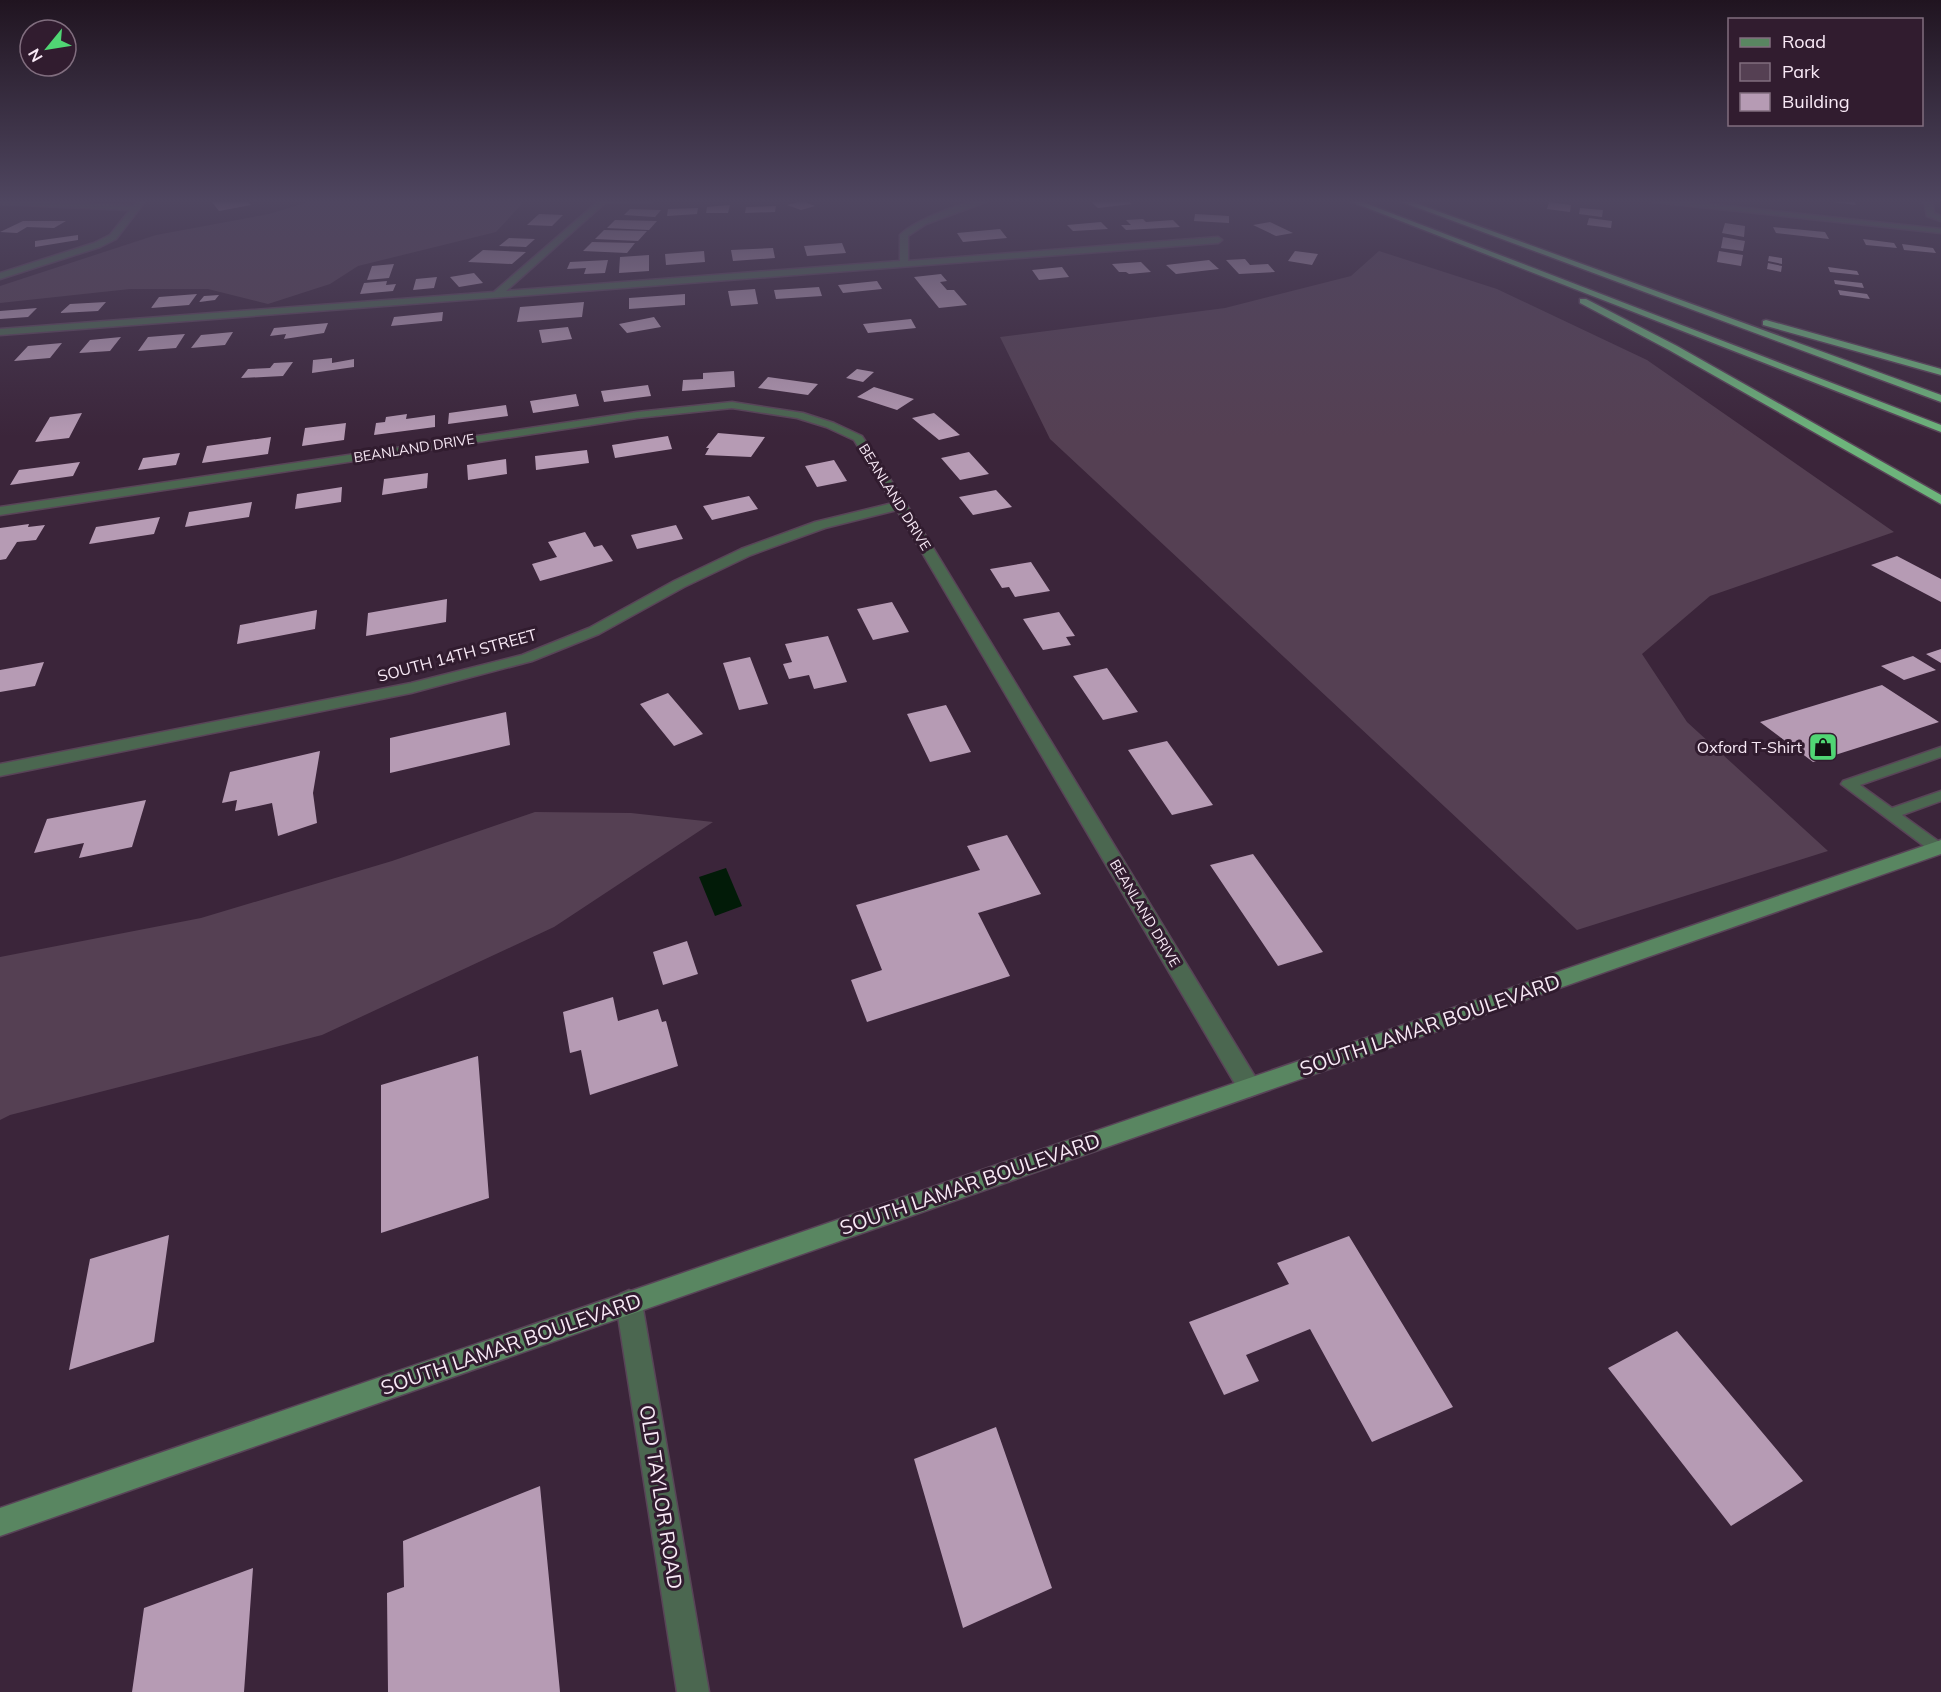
<svg xmlns="http://www.w3.org/2000/svg" width="1941" height="1692" font-family="Mulish,sans-serif">
<style>
.green{fill:#554053}
.water{fill:#021b08}
.building{fill:#b69bb4}
.lines{fill:none;stroke-linecap:round;stroke-linejoin:round}
.lane-casing{stroke:#594458;stroke-width:3}
.street-casing{stroke:#594458;stroke-width:3}
.secondary-casing{stroke:#594458;stroke-width:3}
.highway-casing{stroke:#594458;stroke-width:3}
.lane{fill:#4b6750;fill-rule:evenodd}
.street{fill:#4b6750;fill-rule:evenodd}
.secondary{fill:#598661;fill-rule:evenodd}
.highway{fill:#6db47b;fill-rule:evenodd}
.labels{text-anchor:middle;stroke-width:6;stroke-linejoin:round;paint-order:stroke}
.far-street-label{font-size:14px;fill:#f8e9f6;stroke:#311c2f}
.street-label{font-size:16px;fill:#f8e9f6;stroke:#311c2f}
.poi-label{font-size:16px;fill:#f8e9f6;stroke:#311c2f;text-anchor:end}
.near-street-label{font-size:20px;fill:#f8e9f6;stroke:#311c2f}
</style>
<rect width="100%" height="100%" fill="#3b253a"/>
<path class="green" d="M315,200H520L521,205L496,232L358,266L330,284L268,304L208,289H130L0,303V286L156,235L269,214Z
M1379,251L1497,289L1647,360L1894,532L1710,596L1642,654L1687,722L1828,851L1577,930L1050,439L1000,337L1225,308L1351,276Z
M535,812L631,813L713,822L554,927L322,1035L10,1115L0,1120V957L201,918L392,861Z"/>
<path class="water" d="M726,868L742,906L715,916L699,877Z"/>
<path class="building" d="M220,200H246L251,205L219,211L211,201Z
M1106,200H1126L1132,204L1098,208L1090,201Z
M1826,200H1854L1856,205L1826,201Z
M802,201L815,206L801,210L787,205Z
M1549,202L1571,205L1570,212L1547,209Z
M730,205L728,213H706L707,207Z
M776,206L775,212L745,213L746,207Z
M698,208L697,214L667,216L668,209Z
M1580,208L1603,210L1602,217L1579,214Z
M630,209L661,210L655,217L624,215Z
M539,214L563,215L552,226L527,225Z
M1195,214L1229,216V223L1194,221Z
M1589,218L1612,221L1611,228L1587,225Z
M1143,219L1146,222L1173,220L1180,227L1126,230L1121,225H1131L1126,220Z
M615,220L657,221L649,230L607,228Z
M23,221H66L54,228L27,227L17,233L0,232Z
M1101,222L1108,229L1073,231L1067,225Z
M1270,222L1293,233L1276,236L1253,225Z
M1725,223L1745,226L1744,237L1722,233Z
M1773,227L1825,232L1829,239L1776,233Z
M1000,229L1007,238L963,242L957,233Z
M604,230L647,231L638,241L595,239Z
M78,235V240L35,247V241Z
M1723,237L1745,241L1743,251L1721,248Z
M509,238L535,239L526,247L499,246Z
M1863,239L1894,243L1897,248L1866,245Z
M592,242L635,243L627,253L583,251Z
M842,243L846,253L807,256L804,246Z
M1902,244L1933,248L1936,253L1904,250Z
M773,248L775,258L733,261L731,250Z
M483,250L526,252L512,264L468,262Z
M704,251L705,262L666,265L665,254Z
M1295,251L1318,254L1312,265L1288,261Z
M1719,251L1743,255L1741,266L1717,262Z
M649,255V271L619,273L620,257Z
M1769,256L1782,258V264L1768,261Z
M1245,259L1250,265L1268,264L1275,272L1239,274L1226,260Z
M608,260L605,273L584,274L586,268L567,269L570,262Z
M1209,260L1219,269L1176,274L1166,265Z
M1141,262L1151,272L1129,274L1126,272H1119L1112,264Z
M1768,263L1782,266L1781,272L1767,269Z
M394,264L389,278L367,280L372,266Z
M1062,267L1069,277L1039,280L1032,270Z
M1828,267L1857,271L1859,275L1830,272Z
M474,273L483,283L459,287L450,277Z
M941,274L947,281L940,282L947,290H954L967,305L939,308L914,277Z
M437,277L434,288L413,290L416,279Z
M1834,280L1862,283L1864,288L1835,284Z
M387,281L386,285L396,284L393,291L360,294L364,283Z
M877,281L882,289L843,293L838,285Z
M819,287L822,296L776,299L774,290Z
M755,289L758,304L731,306L728,291Z
M1838,290L1867,294L1870,299L1840,295Z
M197,294L189,305L151,308L159,297Z
M685,294V305L629,309V298Z
M219,295L215,300L199,302L204,296Z
M106,302L98,311L60,313L70,304Z
M584,302L582,317L517,322L520,307Z
M37,308L28,317L0,319V311Z
M443,312L442,321L391,326L394,317Z
M654,317L661,327L627,333L619,324Z
M911,319L916,328L868,333L863,324Z
M328,323L324,333L284,339L286,334L270,336L274,328Z
M568,327L572,339L542,343L539,330Z
M233,332L225,345L191,348L201,335Z
M185,334L176,348L138,351L148,337Z
M121,337L110,351L79,353L90,340Z
M62,343L50,358L14,361L28,346Z
M332,358V363L354,359V367L312,373L313,360Z
M293,362L283,376L241,378L248,369L270,368L274,363Z
M857,369L874,372L863,382L846,378Z
M734,371L735,387L682,391L683,380L703,379V373Z
M768,377L818,384L808,395L758,388Z
M648,385L651,396L604,402L601,391Z
M874,387L914,399L897,410L857,397Z
M576,394L579,406L533,413L530,401Z
M506,405L508,416L448,424L449,413Z
M82,413L69,438L35,442L50,417Z
M934,413L960,435L939,440L912,418Z
M407,414L406,419L435,415V427L374,435L376,423L385,422L386,417Z
M346,423L344,440L302,446L305,428Z
M718,433L765,437L751,457L705,455L709,448H706Z
M668,436L672,449L615,458L612,445Z
M271,437L268,454L202,463L207,446Z
M587,450L589,463L536,470L535,456Z
M969,452L989,474L960,480L941,458Z
M180,453L176,465L138,470L143,458Z
M506,459L507,474L468,480L467,465Z
M834,460L847,481L817,487L805,466Z
M80,462L73,476L10,485L19,470Z
M428,473L427,488L382,495L384,479Z
M342,487L341,502L295,509L297,494Z
M996,490L1012,507L973,515L959,497Z
M749,496L758,509L712,520L703,506Z
M252,502L249,517L185,527L189,512Z
M160,517L154,534L89,544L96,527Z
M29,524L28,527L45,525L36,540L17,542L6,559L0,560V528Z
M676,525L683,539L637,549L631,535Z
M585,532L594,547L602,545L613,561L540,581L532,564L557,557L548,542Z
M1897,556L1941,579V602L1871,565Z
M1031,562L1050,591L1015,597L1009,587L1002,588L990,569Z
M447,599L446,622L366,636L368,613Z
M892,602L909,632L873,640L857,609Z
M317,610L315,629L237,644L240,625Z
M1059,612L1075,636L1066,637L1071,645L1043,650L1023,619Z
M828,636L847,682L814,689L809,675L789,679L783,664L792,662L785,644Z
M1941,649V663L1926,654Z
M1913,656L1936,670L1904,680L1881,666Z
M750,657L768,704L739,710L723,663Z
M44,662L35,686L0,692V670Z
M1107,668L1138,712L1103,720L1073,676Z
M1882,685L1939,722L1813,762L1760,722Z
M668,693L703,734L674,746L640,704Z
M946,705L971,752L930,762L907,714Z
M506,712L510,745L390,773V738Z
M1167,741L1213,805L1172,815L1128,750Z
M320,751L313,793L317,823L278,836L272,803L235,811L237,800L222,803L230,772Z
M146,800L132,847L79,858L84,843L34,853L47,819Z
M1007,835L1041,894L978,913L1010,976L867,1022L851,980L882,970L856,905L980,870L967,846Z
M1253,854L1323,952L1278,966L1210,865Z
M687,941L698,974L663,985L653,952Z
M613,997L618,1021L658,1009L662,1022L666,1021L678,1066L590,1095L581,1050L570,1053L563,1012Z
M478,1056L489,1198L381,1233V1085Z
M169,1235L154,1342L69,1370L90,1259Z
M1349,1236L1453,1407L1372,1442L1310,1329L1246,1355L1259,1381L1224,1395L1189,1322L1289,1284L1277,1263Z
M1677,1331L1803,1481L1731,1526L1608,1368Z
M996,1427L1052,1588L963,1628L914,1459Z
M540,1486L560,1692H388L387,1593L404,1587L403,1541Z
M253,1568L244,1692H132L144,1608Z"/>
<g class="lines">
<g class="lane-casing">
<path id="lane" d="M1941,747V757L1860,785L1892,808L1941,791V801L1902,815L1941,843V852H1932L1841,784L1843,781Z"/>
</g>
<g class="street-casing">
<path id="street" d="M0,200L134,206L138,200H146L116,239L100,247L0,279V273L94,243L110,235L130,210L0,204Z
M600,200H655L651,202L605,203L506,291L900,261V235C915,220 970,198 991,200L926,224L908,236V261L1218,237L1222,240L1218,243L0,335V329L494,292Z
M1650,200H1672L1941,229V233L1654,202Z
M1921,200H1929L1933,205L1934,213L1941,216V221L1927,216L1925,205Z
M732,402L803,413L834,423L862,436L907,505L1257,1080L1260,1087L1257,1094L1249,1097L1241,1094L897,510L825,528L751,555L684,587L599,634L532,661L411,693L0,776V764L411,683L522,655L589,628L674,581L741,549L815,522L893,503L854,440L826,427L797,418L732,408L637,418L0,515V507L637,412Z
M629,1290L638,1294L642,1303L709,1692H677L616,1303L620,1294Z"/>
</g>
<g class="secondary-casing">
<path id="secondary" d="M1941,840V854L0,1536V1508Z"/>
</g>
<g class="highway-casing">
<path id="highway" d="M1347,200H1357L1941,425V432Z
M1397,200H1407L1941,395V402Z
M1580,299H1586L1677,346L1941,495V504L1669,350L1580,303Z
M1766,320L1941,369V375L1763,325V321Z"/>
</g>
<use href="#lane" class="lane"/>
<use href="#street" class="street"/>
<use href="#secondary" class="secondary"/>
<use href="#highway" class="highway"/>
</g>
<linearGradient id="sky" x2="0" y2="1"><stop stop-color="#201420"/><stop offset="0.46" stop-color="#4f4660"/><stop offset="1" stop-color="#4f4660" stop-opacity="0"/></linearGradient>
<rect width="1941" height="437" fill="url(#sky)"/>
<defs>
<g id="shop-square" transform="scale(1.5)"><rect x="-9" y="-9" width="18" height="18" rx="4" fill="#50d674" stroke="#311c2f"/><path d="M-5-2.5h2.3a2.7 3.5 0 0 1 5.4 0H5L5.5 6h-11ZM-1.5-2.5h3a1.5 2.3 0 0 0-3 0Z" fill="#111"/></g>
</defs>
<g fill-rule="evenodd">
<use href="#shop-square" x="1823" y="747"/>
</g>
<g class="labels">
<g class="far-street-label">
<text transform="translate(414 448) rotate(-9)" y="5">BEANLAND DRIVE</text>
<text transform="translate(895 497) rotate(58)" y="5">BEANLAND DRIVE</text>
<text transform="translate(1145 913) rotate(59)" y="5">BEANLAND DRIVE</text>
</g>
<g class="street-label">
<text transform="translate(457 655) rotate(-15)" y="6">SOUTH 14TH STREET</text>
</g>
<g class="poi-label">
<text x="1802" y="753">Oxford T-Shirt</text>
</g>
<g class="near-street-label">
<text transform="translate(1430 1025) rotate(-19)" y="7">SOUTH LAMAR BOULEVARD</text>
<text transform="translate(970 1184) rotate(-19)" y="7">SOUTH LAMAR BOULEVARD</text>
<text transform="translate(511 1344) rotate(-19)" y="7">SOUTH LAMAR BOULEVARD</text>
<text transform="translate(661 1497) rotate(81)" y="7">OLD TAYLOR ROAD</text>
</g>
</g>
<rect x="1728" y="18" width="195" height="108" fill="#311c2f" stroke="#816e7f" stroke-width="1.5"/>
<rect x="1740" y="38" width="30" height="9" fill="#598661" stroke="#816e7f" stroke-width="1.5"/>
<text x="1782" y="48" font-size="18" fill="#f8e9f6">Road</text>
<rect x="1740" y="63" width="30" height="18" fill="#554053" stroke="#816e7f" stroke-width="1.5"/>
<text x="1782" y="78" font-size="18" fill="#f8e9f6">Park</text>
<rect x="1740" y="93" width="30" height="18" fill="#b69bb4" stroke="#816e7f" stroke-width="1.5"/>
<text x="1782" y="108" font-size="18" fill="#f8e9f6">Building</text>
<g transform="translate(48 48) rotate(240)"><circle r="28" fill="#311c2f" stroke="#816e7f" stroke-width="1.5"/>
<path d="M0-4.5L10 22L0 15L-10 22Z" fill="#50d674"/>
<text y="-9" font-size="16" font-weight="bold" text-anchor="middle" fill="#f8e9f6">N</text>
</g>
</svg>
